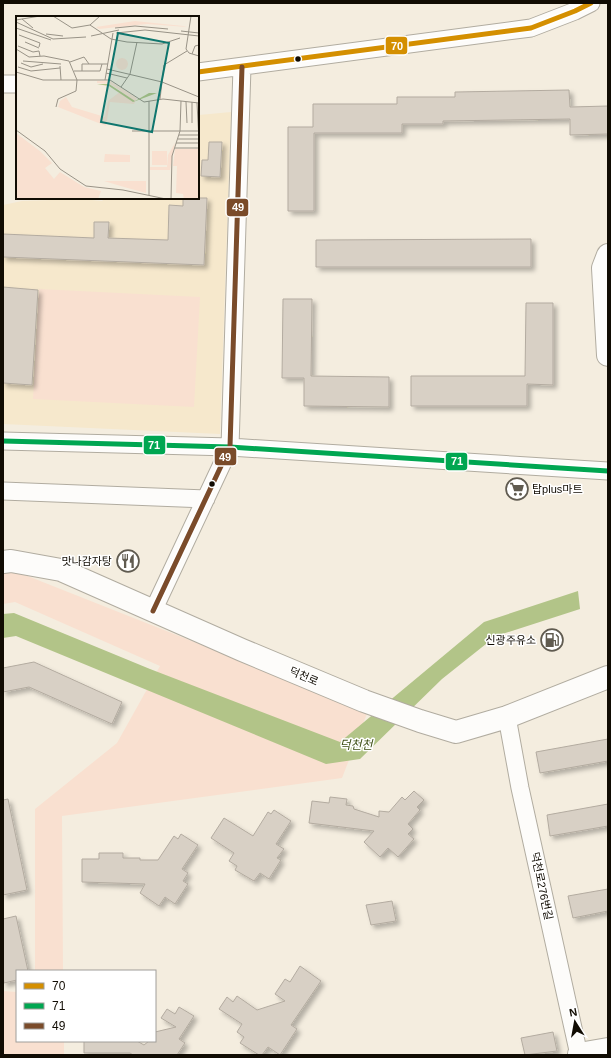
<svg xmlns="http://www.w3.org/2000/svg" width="611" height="1058" font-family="Helvetica,'Noto Sans KR',sans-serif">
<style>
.built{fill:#f6e8cc}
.green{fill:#f9e0d0}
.water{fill:#b2c488}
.building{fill:#d8d0c5;stroke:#b3aba0;filter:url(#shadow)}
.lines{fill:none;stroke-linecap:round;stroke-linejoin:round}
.street-casing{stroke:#b1aca0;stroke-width:19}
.secondary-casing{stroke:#b1aca0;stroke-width:24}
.street{stroke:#fdfcfa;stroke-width:17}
.secondary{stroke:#fdfcfa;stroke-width:22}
.bus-1-casing{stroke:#fff;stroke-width:8}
.bus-2-casing{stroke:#fff;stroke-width:8}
.bus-3-casing{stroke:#fff;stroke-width:8}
.bus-1{stroke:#d48f00;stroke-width:5}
.bus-2{stroke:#00a651;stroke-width:5}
.bus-3{stroke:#7a4b2a;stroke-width:5}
.bus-dot{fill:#110c03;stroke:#fff;stroke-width:1.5}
.labels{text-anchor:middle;stroke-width:3;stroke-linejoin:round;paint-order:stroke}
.poi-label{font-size:11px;fill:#110c03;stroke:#fff;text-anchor:end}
.street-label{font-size:11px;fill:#110c03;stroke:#fff}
.water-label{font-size:12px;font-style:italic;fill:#3c4d13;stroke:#fff}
.inset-road{fill:none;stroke:#999387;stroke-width:1}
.view{fill:#0f766e;fill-opacity:0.15;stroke:#0f766e;stroke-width:2}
.inset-edge{fill:none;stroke:#110c03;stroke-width:2}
.line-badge{stroke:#fff;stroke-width:1.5}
.badge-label{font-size:11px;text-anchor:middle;font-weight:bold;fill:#fff}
</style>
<defs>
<filter id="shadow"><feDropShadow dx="3.5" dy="3.5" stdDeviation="2" flood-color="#0004"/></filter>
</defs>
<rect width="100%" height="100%" fill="#f4eddf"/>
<path class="built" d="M231,112L220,434L3,424V205L22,201L81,199L102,201L105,198H198V116L199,115Z"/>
<path class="green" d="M39,289L200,297L194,407L33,399Z
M15,571L368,711L342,778L62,816L63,971H35V809L117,743L160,666L15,602L3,604V573Z
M3,991L17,992V1041H64V1055H3Z"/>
<path class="water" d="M578,591L580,609L496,636L442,679L360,759L326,764L16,636L3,638V614L14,613L150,669L340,742L484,622Z"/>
<path class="building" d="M569,90L570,107L608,106V134L570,135V119L443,121V124H402V133H314V211H288V127H313V104H397V97H455V92Z
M209,142H222L220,177L201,176L202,160H208Z
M183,198H207L204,265L3,257V234L94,238V222H109L108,238L168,240L169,205L183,206Z
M531,239V267H316V240Z
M3,287L38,290L32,385L3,383Z
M283,299H312L311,376L389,377V407L304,406V378H282Z
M526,303H553V385L527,384V406H411V376H525Z
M34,662L122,702L112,724L29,687L3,692V668Z
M608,739V761L540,773L536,752Z
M414,791L424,800L417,807L420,810L408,824L413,829L408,834L414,839L398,857L388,848L380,857L364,842L374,831L309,823L312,801L329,803L330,797L347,799L346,805L353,806L354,809L379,817V811L389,812L402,797L405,800Z
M8,799L27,890L3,895V800Z
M608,804V826L550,836L547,815Z
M274,810L291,821L276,844L284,849L277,858L281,860L269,879L260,873L254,881L235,870L237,866L229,861L234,853L211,838L224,818L253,836L268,812L271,814Z
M181,834L198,845L182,869L188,873L183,881L188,884L175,904L165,897L159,906L140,893L145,884L82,882V859H99V853H123V858H140V860H158L174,836L178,839Z
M608,889V911L573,918L568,896Z
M392,901L396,921L371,925L366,905Z
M16,916L28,971H17V980L4,983L3,976V919Z
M300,966L321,981L291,1025L297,1029L280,1055L268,1047L262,1055H259L240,1043L244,1037L237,1032L242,1024L219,1009L227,997L233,1002L237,996L257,1010L285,1001L275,994L285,979L290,982Z
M179,1007L194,1016L179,1039L185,1043L177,1055H133L130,1053H84V1041H137L144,1045L149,1041H155V1032L176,1027L161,1018L167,1009L175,1014Z
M553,1032L557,1051L525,1055L521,1038Z"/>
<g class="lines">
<g class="street-casing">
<path id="street" d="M198,72L531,28L575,11L591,3
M3,84H17
M3,441L230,447L608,471
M3,491L206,499
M153,611L230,447L242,67
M507,717L520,788L579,1055"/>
</g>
<g class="secondary-casing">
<path id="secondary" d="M608,255L603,268L608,355
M3,562L11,561L61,570L242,650L364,701L420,721L456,732L507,717L608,677
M579,1054L608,1049"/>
</g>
<use href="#street" class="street"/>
<use href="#secondary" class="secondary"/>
<g class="bus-1-casing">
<path id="bus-1" d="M198,72L531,28L575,11L591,3"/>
</g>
<g class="bus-2-casing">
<path id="bus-2" d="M3,441L230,447L608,471"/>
</g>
<g class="bus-3-casing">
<path id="bus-3" d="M153,611L230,447L242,67"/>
</g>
<use href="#bus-1" class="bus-1"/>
<use href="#bus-2" class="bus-2"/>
<use href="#bus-3" class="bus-3"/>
</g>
<defs>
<g id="supermarket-ring" transform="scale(1.15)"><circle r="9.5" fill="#fff" stroke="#605b50" stroke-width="1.5"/><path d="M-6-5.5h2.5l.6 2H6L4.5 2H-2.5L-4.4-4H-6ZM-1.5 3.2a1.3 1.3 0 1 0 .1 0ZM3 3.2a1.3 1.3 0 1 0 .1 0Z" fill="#605b50"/></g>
<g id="restaurant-ring" transform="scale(1.15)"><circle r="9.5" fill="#fff" stroke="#605b50" stroke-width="1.5"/><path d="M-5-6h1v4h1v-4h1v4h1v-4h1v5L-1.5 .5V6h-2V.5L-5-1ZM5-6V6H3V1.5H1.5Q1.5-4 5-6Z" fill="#605b50"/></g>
<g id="fuel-ring" transform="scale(1.15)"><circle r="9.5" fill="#fff" stroke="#605b50" stroke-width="1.5"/><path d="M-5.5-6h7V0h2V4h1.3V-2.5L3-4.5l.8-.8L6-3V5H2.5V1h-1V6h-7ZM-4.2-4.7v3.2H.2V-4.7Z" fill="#605b50"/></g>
</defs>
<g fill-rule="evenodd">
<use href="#supermarket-ring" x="517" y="489"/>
<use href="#restaurant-ring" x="128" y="561"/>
<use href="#fuel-ring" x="552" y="640"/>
</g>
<g class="bus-dot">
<circle cx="298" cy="59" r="3.5"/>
<circle cx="212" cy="484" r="3.5"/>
</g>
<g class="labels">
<g class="poi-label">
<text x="532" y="493" text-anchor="start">탑plus마트</text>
<text x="112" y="565">맛나감자탕</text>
<text x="536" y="644">신광주유소</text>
</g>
<g class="street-label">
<text transform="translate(304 676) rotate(23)" y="4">덕천로</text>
<text transform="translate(542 886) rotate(78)" y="4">덕천로276번길</text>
</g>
<g class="water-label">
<text x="356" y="749">덕천천</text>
</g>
</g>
<g transform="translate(16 16)">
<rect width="183" height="183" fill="#f4eddf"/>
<path d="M119,5L167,10L171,11L131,8L83,13L80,11ZM100 48a6 6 0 1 1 12 0a6 6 0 1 1-12 0ZM81,65H94L121,82L118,88L94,86L90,110L42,91L44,85L50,81L56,91L89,101L92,85L105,75L94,68L81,67ZM0,117L25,136L36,147L29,152L38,163L44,156L68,171L85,175L82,183H0ZM159,127L154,154H134V151H151L152,139ZM159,133H183V183H168L167,178L160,177L161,150H157ZM136,135H151V149H136ZM89,138L114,139V146H88ZM88,165H130V177L108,171Z" fill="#f9e0d0"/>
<path d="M81,68H93L119,85L133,77H141L117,86L93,70Z" fill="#b2c488"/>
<path class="inset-road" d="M37,0L56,12L74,9L84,0M175,0L170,33L173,37L183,40M6,3L17,12M0,4L24,0M0,6L37,23L70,21M74,9L95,23L111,26L146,28L164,22M0,12L35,24M99,12L119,10L152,13M165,15L183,17M100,17L129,14L183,20M30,18L47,20M3,19L24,27L23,31M75,20L103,14M9,26L23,32M2,30L17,36L23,35L24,40M0,33L13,41L28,40L53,45L61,64M176,38L179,30L183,29M7,45L45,48M54,46L68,41L73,48M5,47L15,51L27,48M44,50L45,64M2,51L15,55L44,52M91,53L146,66L183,81M58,55H84L86,48M66,55V48H92M0,56L27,64H94L128,86L147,83L183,87M90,57L111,62M89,64L97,17M105,71L114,58L121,26M144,83L148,49L171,35M133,85V179M170,86L171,107M176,86V107M181,87L183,125M40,91L42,83L60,75L61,64M0,114L29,135L44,153L70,170L107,174L150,183M116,115H183M163,119H182M162,123H182M160,127H183M159,132H183M155,183L156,140L164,115L165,85"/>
<path class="view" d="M102,17L153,27L136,116L85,106Z"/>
<rect width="183" height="183" class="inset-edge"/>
</g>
<g class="line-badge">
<rect x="385" y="36" width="23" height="19" rx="4" fill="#d48f00"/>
<rect x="226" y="198" width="23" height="19" rx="4" fill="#7a4b2a"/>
<rect x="143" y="435" width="23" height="20" rx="4" fill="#00a651"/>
<rect x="214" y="447" width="23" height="19" rx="4" fill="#7a4b2a"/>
<rect x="445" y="452" width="23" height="19" rx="4" fill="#00a651"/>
</g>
<g class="badge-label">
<text x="397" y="50">70</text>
<text x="238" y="211">49</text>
<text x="154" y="449">71</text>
<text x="225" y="461">49</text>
<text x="457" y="465">71</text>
</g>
<rect width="611" height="1058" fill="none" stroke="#110c03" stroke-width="8"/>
<rect x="16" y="970" width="140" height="72" fill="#ffffff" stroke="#a09e9a"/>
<rect x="24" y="983" width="20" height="6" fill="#d48f00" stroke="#a09e9a"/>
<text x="52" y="990" font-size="12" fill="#110c03">70</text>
<rect x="24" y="1003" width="20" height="6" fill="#00a651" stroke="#a09e9a"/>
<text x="52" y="1010" font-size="12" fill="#110c03">71</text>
<rect x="24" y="1023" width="20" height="6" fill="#7a4b2a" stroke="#a09e9a"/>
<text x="52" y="1030" font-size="12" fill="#110c03">49</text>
<g transform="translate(575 1022) rotate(349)" stroke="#ffffff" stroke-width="3" paint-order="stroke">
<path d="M0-3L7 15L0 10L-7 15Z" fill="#110c03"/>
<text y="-6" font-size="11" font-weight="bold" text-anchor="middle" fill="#110c03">N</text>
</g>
</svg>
